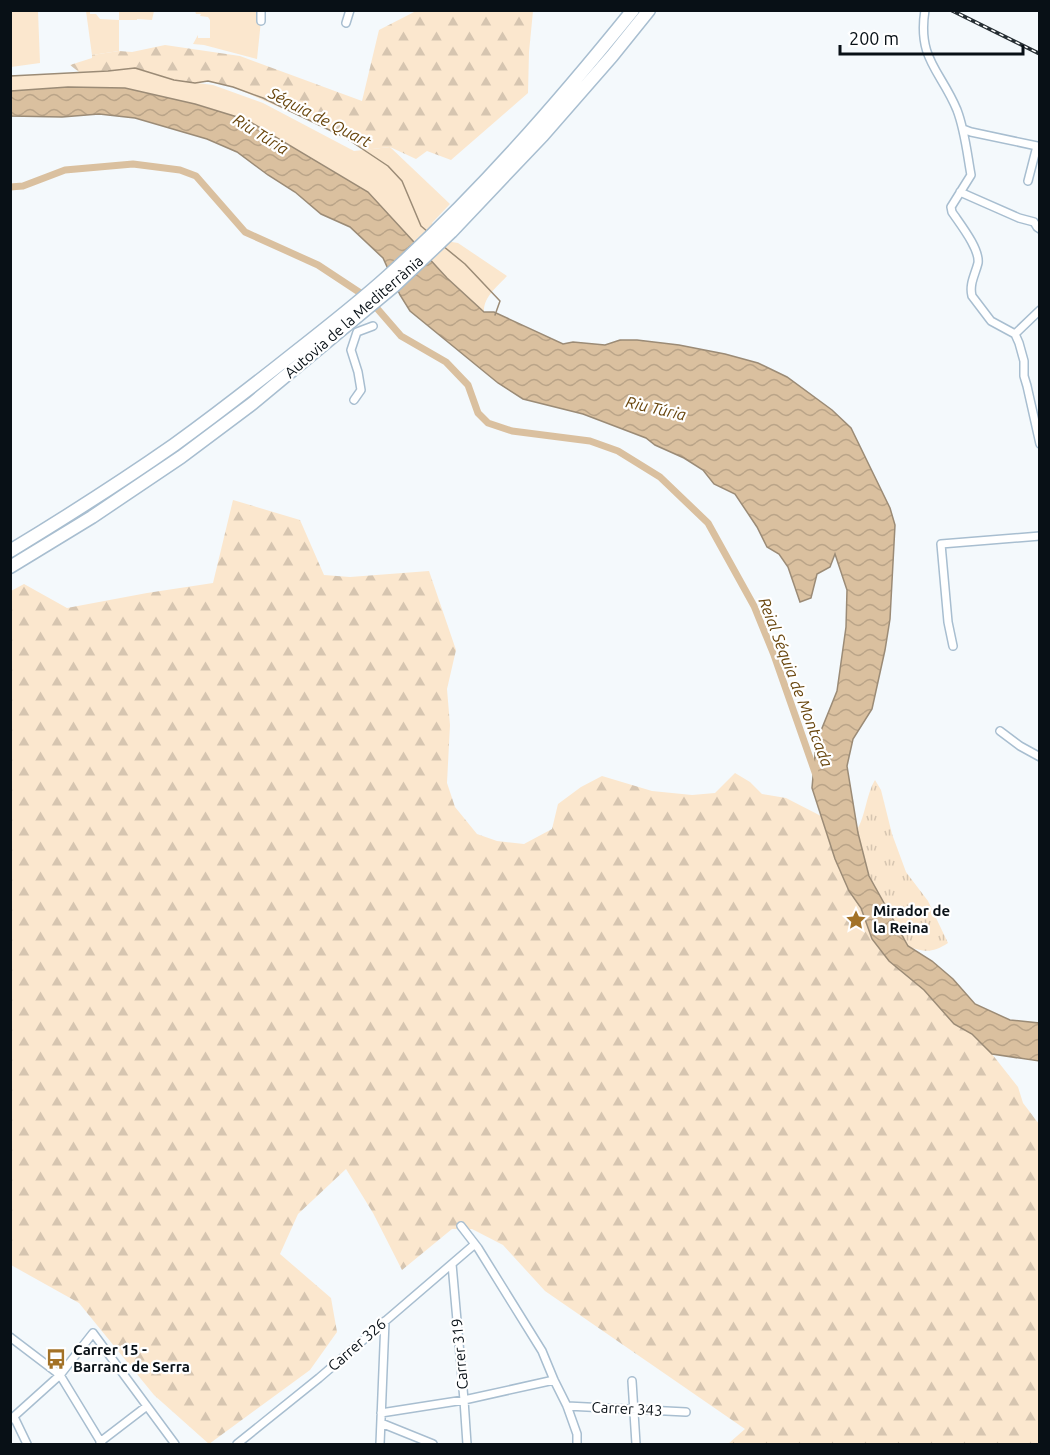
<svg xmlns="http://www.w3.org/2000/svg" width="1050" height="1455" font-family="Ubuntu,sans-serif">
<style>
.green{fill:#fbe7ce}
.forest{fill:url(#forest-firs)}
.park{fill:url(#park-tufts)}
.water{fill:url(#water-waves);stroke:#9b8b76;stroke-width:1.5}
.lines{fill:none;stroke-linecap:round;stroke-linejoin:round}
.stream{stroke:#9b8b76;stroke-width:1.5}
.canal{stroke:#dac09f;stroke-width:7}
.street-casing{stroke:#a8bed0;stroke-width:10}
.highway-casing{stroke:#a8bed0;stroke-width:15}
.street{stroke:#fff;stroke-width:7}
.highway{stroke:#fff;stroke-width:12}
.rail-casing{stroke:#272f34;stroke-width:4}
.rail{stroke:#fff;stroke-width:1.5;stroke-dasharray:4.5;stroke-linecap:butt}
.labels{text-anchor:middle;stroke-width:4.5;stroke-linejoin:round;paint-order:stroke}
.street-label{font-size:15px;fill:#081016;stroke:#fff}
.poi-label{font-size:15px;font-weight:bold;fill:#081016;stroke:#fff;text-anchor:start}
.water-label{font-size:16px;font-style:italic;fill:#68450c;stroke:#fff}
</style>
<defs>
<pattern id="forest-firs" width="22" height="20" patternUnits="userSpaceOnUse" patternTransform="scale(1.5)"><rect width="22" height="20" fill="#fbe7ce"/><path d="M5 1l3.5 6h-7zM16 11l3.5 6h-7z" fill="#d6c5b0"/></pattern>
<pattern id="park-tufts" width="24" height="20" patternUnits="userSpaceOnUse" patternTransform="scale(1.5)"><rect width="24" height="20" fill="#fbe7ce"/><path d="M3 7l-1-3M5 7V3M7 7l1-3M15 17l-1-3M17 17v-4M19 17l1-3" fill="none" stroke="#d6c5b0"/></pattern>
<pattern id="water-waves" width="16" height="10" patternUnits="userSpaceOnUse" patternTransform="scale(1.5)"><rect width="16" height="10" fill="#dac09f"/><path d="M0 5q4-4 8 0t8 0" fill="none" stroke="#baa488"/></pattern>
</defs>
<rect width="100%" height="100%" fill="#f4f9fc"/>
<path class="green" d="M10,11H38L40,63L11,67Z
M86,11H90V14H96L100,19L119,20V11H154L152,20L137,19V20H119V51L92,55Z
M195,11H262L257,59L204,45L193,44L198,35V38H210V20L208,17L200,16L201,14H196Z
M135,68L174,80L213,85L263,103L354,151L390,147L450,204L432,223L446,241L458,243L507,276C498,286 483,297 484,312L447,278L368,192L247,120L68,87L11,91V76L108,71Z"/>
<path class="forest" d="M416,11H533L529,52L528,93L451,160L427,151L416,159L390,147L363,150L346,138L311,121L233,87L208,81L195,83L174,80L135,68L108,71L79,72L70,65L92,58V55L119,51L132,52L165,45L240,56L362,101L379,30Z
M233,500L300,520L324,575L350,577L429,571L456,650L447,689L450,725L447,783L455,807L477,834L497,841L524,844L552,829L558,804L581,787L602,776L652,791L692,795L715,793L735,773L750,782L762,794L786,798L821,816L835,859L849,891L861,908L872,939L889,961L924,990L954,1024L972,1034L992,1054L1018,1087L1023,1103L1039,1124V1444H728L745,1429L545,1291L503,1245L472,1229H452L402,1270L373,1213L346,1169L298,1214L280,1254L331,1298L337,1332L310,1370L209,1444L154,1395L79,1303L11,1265V591L24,584L67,608L147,593L213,583Z"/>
<path class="park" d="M875,780L881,790L892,834L906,872L928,901L948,943C930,955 922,951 903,945L876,901L854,834C866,819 865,797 875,780Z"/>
<path class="water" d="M68,87L125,88L195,104L247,120L368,192L447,278L484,312H494L563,344L573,342L605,345L620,340H637L679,345L725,354L758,363L787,377L832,410L851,428L890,508L895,525L890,619L885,650L872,709L853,739L847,766L858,833L869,876L908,946L932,961L953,979L975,1004L1010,1020L1039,1023V1061L992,1054L972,1034L954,1024L924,990L889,961L872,939L861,908L849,891L835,859L812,788L816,743L837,691L846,627L847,590L835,554L830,567L817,574L811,598L800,602L788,567L779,554L767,547L757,527L735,494L714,484L703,470L684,458L655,445L646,438L583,414L523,399L498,383L410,311L400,295L383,258L350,227L321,214L295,192L268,175L237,152L207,139L135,118L99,114L62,117L11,116V91Z"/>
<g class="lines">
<path class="stream" d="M10,76L108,71L135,68L174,80L195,83L208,81L233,87L263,98L346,138L388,166L402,181L421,226L428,232
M443,246L465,264L500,301L495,315"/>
<path class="canal" d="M10,187L23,186L65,170L133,164L180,170L196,176L245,232L318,265L368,298L401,336L446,362L468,385L478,413L488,423L512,431L590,441L618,451L660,477L708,523L754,606L774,655L817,778"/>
<g class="street-casing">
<path id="street" d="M925,10C917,59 941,71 957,110C965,131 967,153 971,175L951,207L952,212C960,224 980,249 978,263C975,275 969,284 972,296L991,321L1015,334L1019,343L1024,361V376L1027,386L1040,444
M261,21V10
M346,23L350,10
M963,129L971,132L1037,146L1028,181
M960,192L1019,218L1034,222L1037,227L1040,229
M1015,334L1040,310
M354,400L361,390L358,372L351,350L357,332L373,326
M953,646L948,622L941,544L1040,536
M1000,731L1020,746L1040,757
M461,1226L478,1248L542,1351L554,1380L567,1406L577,1434V1444
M452,1264L464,1400L467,1444
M10,1337L60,1375L102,1444
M632,1381L636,1444
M567,1406L686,1412
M381,1413L464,1400L554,1380
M14,1417L27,1444
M10,1420L60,1375L93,1333L175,1444
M381,1423L433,1444
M100,1442L147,1406
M237,1444L319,1378L475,1244
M380,1444L385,1321"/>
</g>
<g class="highway-casing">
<path id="highway" d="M10,551C66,517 121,482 174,445C214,416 254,385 293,354C325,329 357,304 387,277C477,196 557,104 633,10
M10,567L92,517L181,457L253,403L394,286L451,232L543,135L612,56L649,10"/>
</g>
<use href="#street" class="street"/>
<use href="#highway" class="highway"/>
<g class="rail-casing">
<path id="rail" d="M951,10L1040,54"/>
</g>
<use href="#rail" class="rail"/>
</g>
<defs>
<g id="sight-bare" transform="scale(1.62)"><path d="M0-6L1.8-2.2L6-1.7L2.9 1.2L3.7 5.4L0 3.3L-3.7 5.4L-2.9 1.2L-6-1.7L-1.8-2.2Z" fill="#a37227" stroke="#fff" stroke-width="2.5" paint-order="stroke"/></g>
<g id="bus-bare" transform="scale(1.62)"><path d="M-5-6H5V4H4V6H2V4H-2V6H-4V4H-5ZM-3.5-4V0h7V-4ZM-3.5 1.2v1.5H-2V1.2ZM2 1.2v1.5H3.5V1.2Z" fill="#a37227" stroke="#fff" stroke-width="2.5" paint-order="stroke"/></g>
</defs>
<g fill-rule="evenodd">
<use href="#sight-bare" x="856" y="920"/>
<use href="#bus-bare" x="56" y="1359"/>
</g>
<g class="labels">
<g class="street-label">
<text transform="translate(354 317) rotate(-41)" y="5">Autovia de la Mediterrània</text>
<text transform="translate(357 1345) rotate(-41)" y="5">Carrer 326</text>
<text transform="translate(460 1354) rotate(-95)" y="5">Carrer 319</text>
<text transform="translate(627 1409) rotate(3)" y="5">Carrer 343</text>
</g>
<g class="poi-label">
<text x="873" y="916">Mirador de<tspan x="873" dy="17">la Reina</tspan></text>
<text x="73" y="1355">Carrer 15 -<tspan x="73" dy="17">Barranc de Serra</tspan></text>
</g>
<g class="water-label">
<text transform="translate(320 117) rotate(27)" y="6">Séquia de Quart</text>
<text transform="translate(261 134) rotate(32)" y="6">Riu Túria</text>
<text transform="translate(656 408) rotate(13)" y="6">Riu Túria</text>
<text transform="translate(796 682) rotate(69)" y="6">Reial Séquia de Montcada</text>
</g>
</g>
<rect width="1050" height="1455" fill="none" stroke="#081016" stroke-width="24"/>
<path d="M840 45v9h183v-9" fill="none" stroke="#081016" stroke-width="3"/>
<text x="849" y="45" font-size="18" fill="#081016" stroke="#ffffff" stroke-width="4.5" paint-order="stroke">200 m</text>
</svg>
